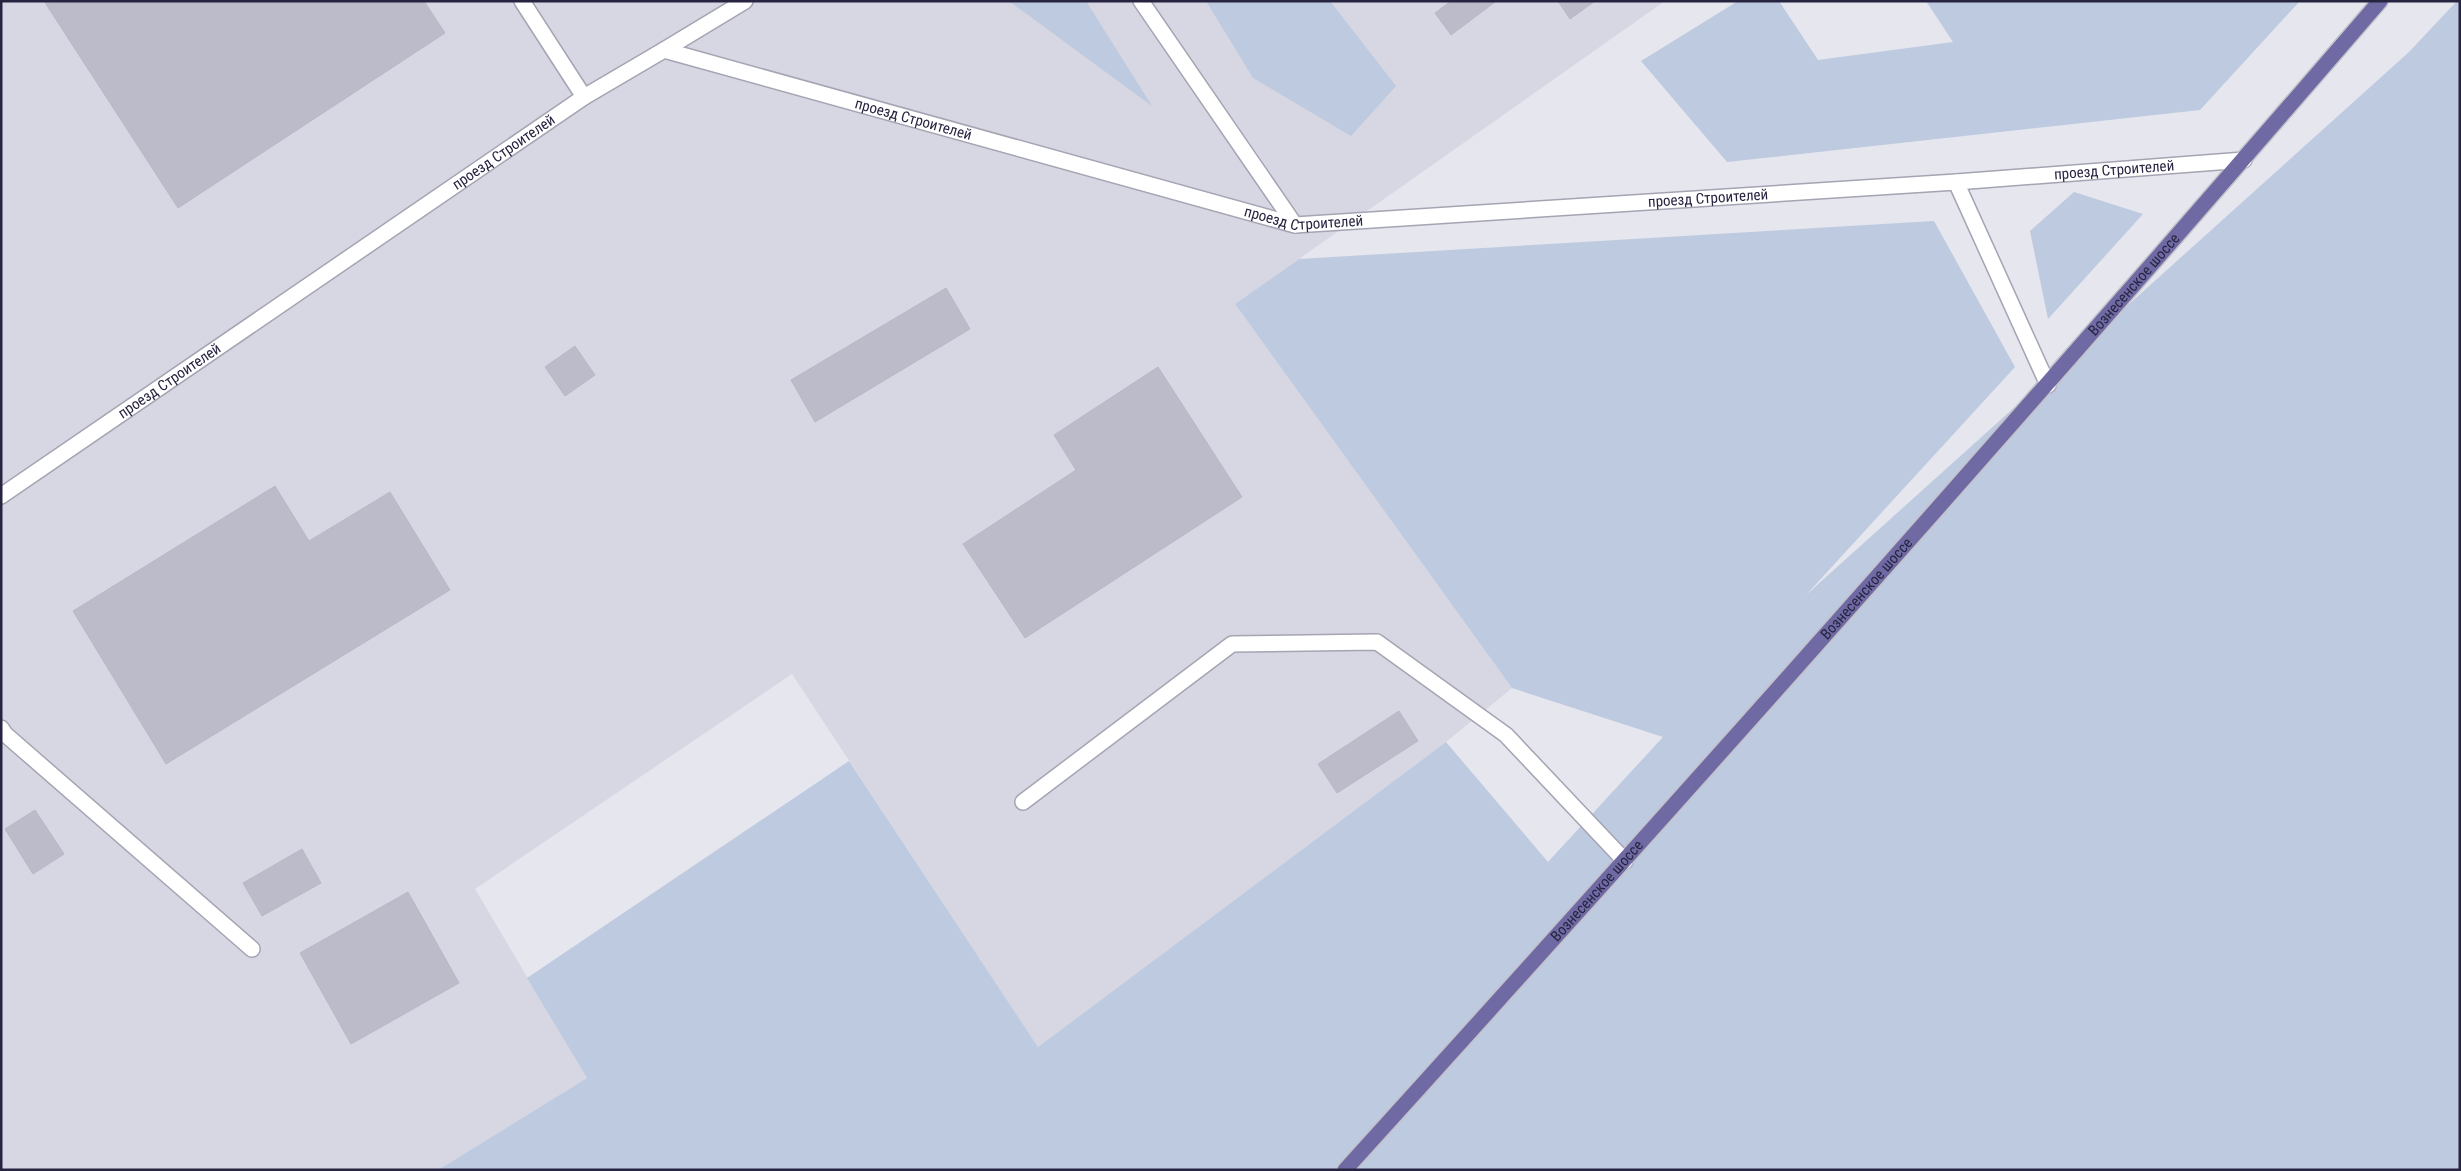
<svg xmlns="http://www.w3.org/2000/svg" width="2461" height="1171" font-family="'Roboto Condensed',sans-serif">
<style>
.built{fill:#d6d7e2}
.green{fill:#becadf}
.building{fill:#bbbbc9;stroke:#b7b8c8}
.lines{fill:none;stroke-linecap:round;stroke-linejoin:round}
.minor-casing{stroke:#a4a4b3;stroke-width:18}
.major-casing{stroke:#c3c2ca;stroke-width:18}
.minor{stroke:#fff;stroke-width:15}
.major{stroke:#706aa4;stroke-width:15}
.labels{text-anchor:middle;stroke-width:4;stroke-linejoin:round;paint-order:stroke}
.street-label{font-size:15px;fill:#272441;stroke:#f6f7fa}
</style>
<rect width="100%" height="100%" fill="#e5e6ee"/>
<path class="built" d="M1,1H1665L1235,304L1512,688L1446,742L1038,1047L792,674L475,889L587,1078L438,1170H1Z"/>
<path class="green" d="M1009,1H1086L1152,106Z
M1206,1H1330L1396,86L1351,136L1253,78Z
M1738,1H1779L1818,60L1953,42L1926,1H2300L2200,110L1727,162L1641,61Z
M2457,1H2460V1170H438L587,1078L527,978L849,761L1038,1047L1446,742L1548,862L1663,737L1512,688L1235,304L1299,259L1934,221L2015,367L1806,595L2409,52Z
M2074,192L2143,214L2048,319L2030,231Z"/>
<path class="building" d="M44,1H424L445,33L178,208Z
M1451,1H1494L1495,2L1451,35L1435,13Z
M1558,1H1595L1570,19Z
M946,288L970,329L815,422L791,380Z
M575,346L595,375L565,396L545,367Z
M1158,367L1242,497L1025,638L963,544L1076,470L1054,435Z
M275,486L309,541L390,492L450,590L166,764L73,611Z
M1399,711L1418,741L1337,793L1318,764Z
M35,810L64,854L33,874L5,829Z
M302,849L321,883L262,916L243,883Z
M408,892L459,983L351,1044L300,953Z"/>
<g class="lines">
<g class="minor-casing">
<g id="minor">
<path d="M522,1L584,97"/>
<path d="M1141,1L1295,225"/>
<path d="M664,50L745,1"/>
<path d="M1956,182L2048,385"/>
<path id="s1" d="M1,496L584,97L664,50L1295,225L1956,182L2244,160"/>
<path d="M1,728L5,734L252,949"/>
<path d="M1023,802L1232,644L1377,642L1506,735L1625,861"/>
</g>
</g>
<g class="major-casing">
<g id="major">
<path id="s2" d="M1345,1170C1695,784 2040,396 2380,1"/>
</g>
</g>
<use href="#minor" class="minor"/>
<use href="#major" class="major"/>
</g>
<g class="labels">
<g class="street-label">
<text dy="5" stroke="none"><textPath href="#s1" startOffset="1058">проезд Строителей</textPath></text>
<text dy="5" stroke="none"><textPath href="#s1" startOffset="609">проезд Строителей</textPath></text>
<text dy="5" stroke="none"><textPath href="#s1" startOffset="2275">проезд Строителей</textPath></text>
<text dy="5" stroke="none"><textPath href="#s1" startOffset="1868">проезд Строителей</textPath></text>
<text dy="5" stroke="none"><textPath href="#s1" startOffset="1462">проезд Строителей</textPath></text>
<text dy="5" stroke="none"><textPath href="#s2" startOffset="1186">Вознесенское шоссе</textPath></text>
<text dy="5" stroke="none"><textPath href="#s1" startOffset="204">проезд Строителей</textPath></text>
<text dy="5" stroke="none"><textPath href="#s2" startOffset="781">Вознесенское шоссе</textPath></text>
<text dy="5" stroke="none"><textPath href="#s2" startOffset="376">Вознесенское шоссе</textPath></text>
</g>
</g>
<rect width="2461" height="1171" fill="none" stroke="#272441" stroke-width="5"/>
</svg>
